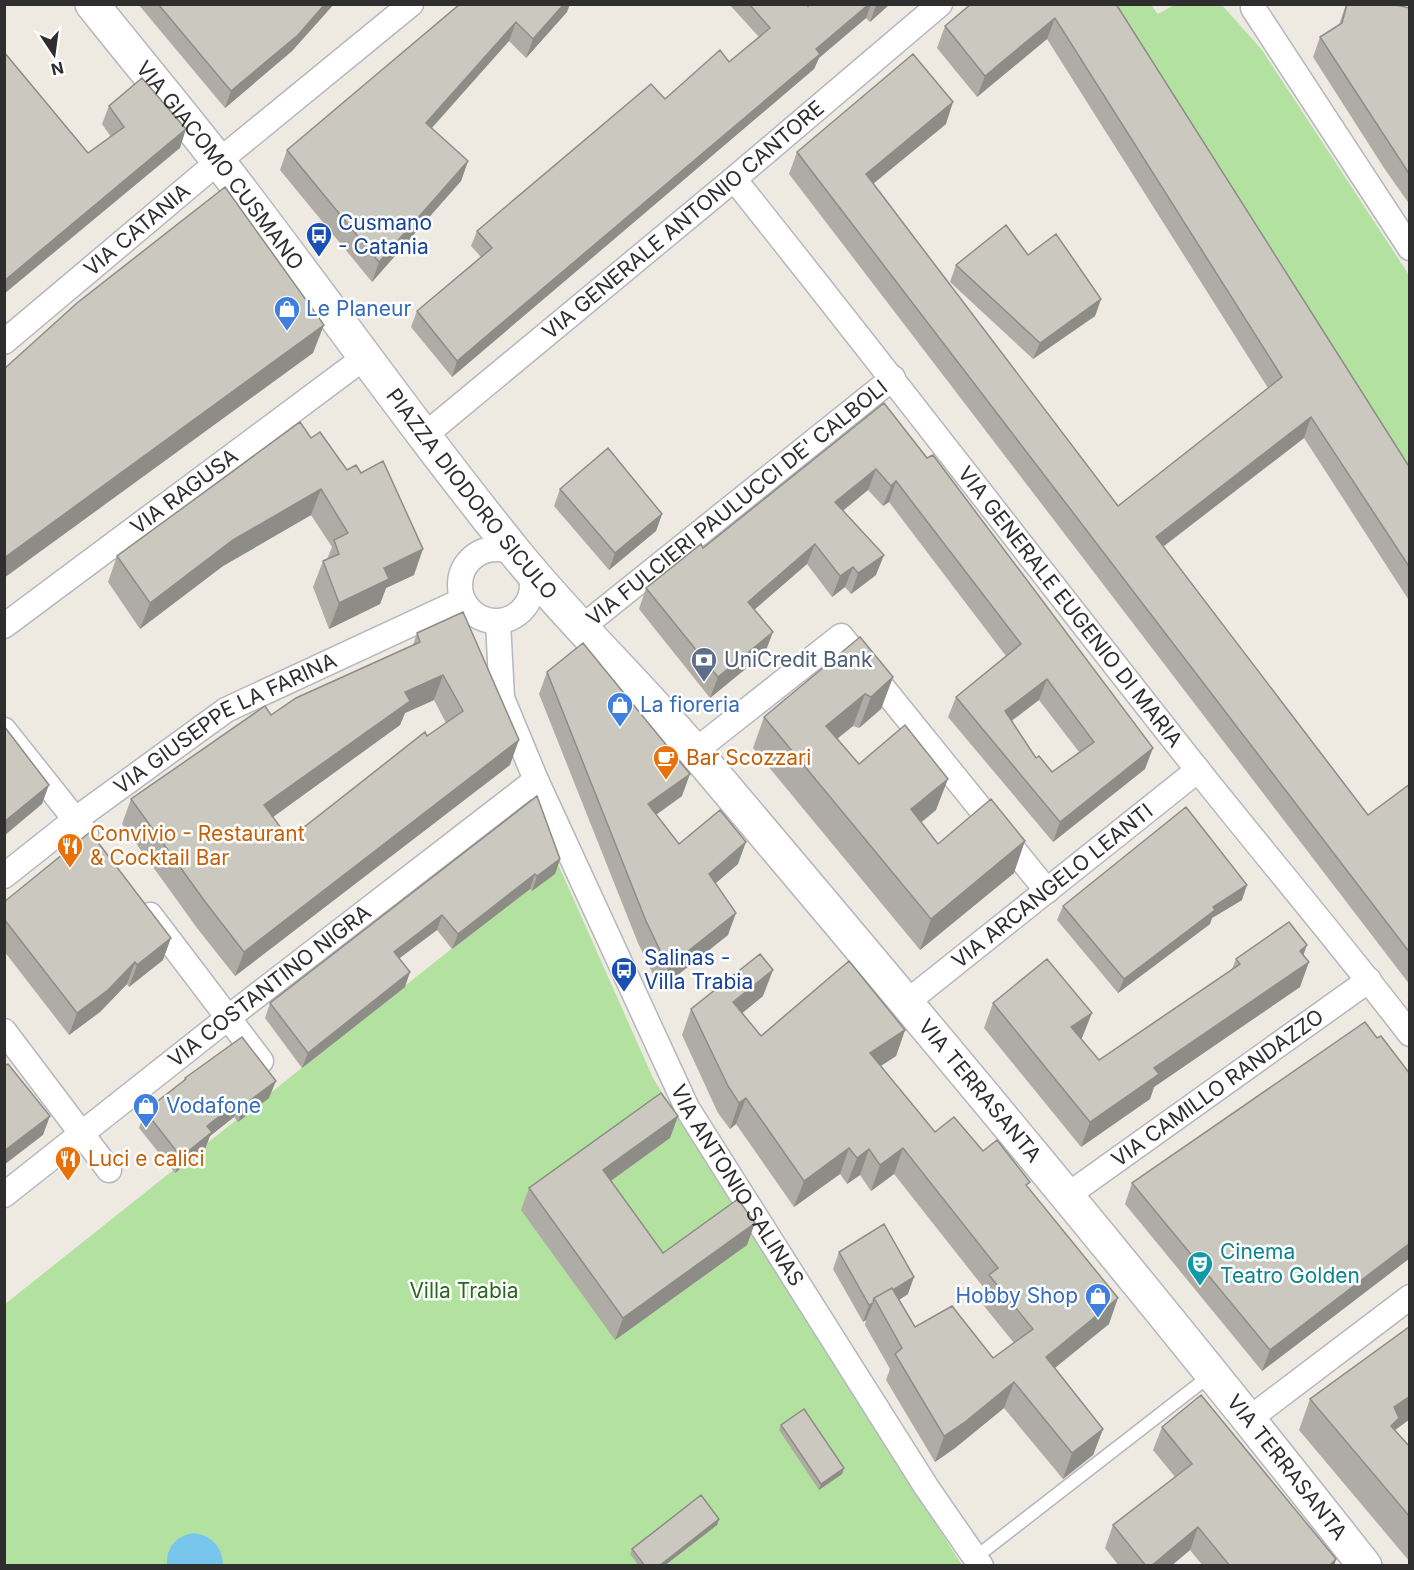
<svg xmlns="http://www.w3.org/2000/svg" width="1414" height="1570" font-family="Inter,sans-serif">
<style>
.green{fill:#b3e2a0}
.water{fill:#79c6ec}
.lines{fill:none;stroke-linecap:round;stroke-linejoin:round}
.lane-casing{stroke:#b4b6c0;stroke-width:15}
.street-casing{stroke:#b4b6c0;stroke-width:27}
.secondary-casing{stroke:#b4b6c0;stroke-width:36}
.lane{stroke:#fff;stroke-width:12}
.street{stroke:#fff;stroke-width:24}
.secondary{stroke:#fff;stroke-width:33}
.wall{fill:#aeaca4;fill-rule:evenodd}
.shaded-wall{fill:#8d8c86}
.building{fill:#cac8bf;stroke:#8d8c86;stroke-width:1.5;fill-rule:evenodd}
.labels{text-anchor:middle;stroke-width:5;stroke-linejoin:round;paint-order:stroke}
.street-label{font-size:21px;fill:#2e2e2e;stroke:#fff}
.transit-label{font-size:21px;fill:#164399;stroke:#fff;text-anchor:start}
.shop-label{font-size:21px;fill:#366cbe;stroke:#fff;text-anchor:start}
.service-label{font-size:21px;fill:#4e5e75;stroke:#fff;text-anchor:start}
.food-label{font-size:21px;fill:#c56008;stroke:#fff;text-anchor:start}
.culture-label{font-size:21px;fill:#0d838f;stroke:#fff;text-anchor:start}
.park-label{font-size:21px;fill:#296b1e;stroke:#fff}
</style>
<rect width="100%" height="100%" fill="#eeeae1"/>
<path class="green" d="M1095,5H1151L1158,14L1174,5H1222L1262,50L1409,275V502Z
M558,864L653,1078L962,1565L5,1566V1304Z"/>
<path class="water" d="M194,1533C213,1536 222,1547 223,1565H167C166,1547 176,1536 194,1533Z"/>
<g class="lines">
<g class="lane-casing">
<path id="lane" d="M976,1557L1212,1374"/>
</g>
<g class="street-casing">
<g id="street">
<path d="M1253,4V8L1410,248"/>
<path id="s1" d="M734,179C890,374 1042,573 1197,769C1267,857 1341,944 1410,1034"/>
<path id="s2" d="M4,342L219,161L411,4"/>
<path id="s3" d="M425,435L734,179L940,4"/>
<circle cx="496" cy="585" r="36"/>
<path id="s4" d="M498,622L502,698L536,780L687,1108L927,1488L981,1566"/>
<path id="s5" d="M4,626L365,357"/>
<path id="s6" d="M581,628L893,378"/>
<path d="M4,730L86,833"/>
<path d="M695,751L841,636L1047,891"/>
<path id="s7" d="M4,876L76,819L226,710L463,600"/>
<path d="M150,915L261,1061"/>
<path id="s8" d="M907,1002L1198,770"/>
<path d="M4,1031L109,1170"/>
<path id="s9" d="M4,1195L229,1017L536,780"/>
<path id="s10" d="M1068,1195L1369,980"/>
<path d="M1249,1419L1410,1297"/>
</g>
</g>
<g class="secondary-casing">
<g id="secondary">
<path id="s11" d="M92,4C134,57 178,109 219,162C320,293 415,429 519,557C577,628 644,690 702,760C927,1026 1150,1292 1365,1566"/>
</g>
</g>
<use href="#lane" class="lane"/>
<use href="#street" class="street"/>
<use href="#secondary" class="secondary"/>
</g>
<path class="wall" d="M138,4H334L292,51L225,108Z
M460,4L567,12L526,58L509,41L432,128L468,161L461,181L372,282L280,170L287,150Z
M729,4H807L808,6L809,4H890L870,22L866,18L819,58L814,69L452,377L411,327L417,311L481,257L471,246L477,231L665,99L729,62L759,37Z
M1116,4L1410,468V602L1304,438L1163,547L1368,815L1410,784V985L789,174L797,152L946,124L873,184L1118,506L1268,388L1047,39L977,97L937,48L945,26Z
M1346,4H1391L1410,8V205L1384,168L1313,57L1320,37L1339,25Z
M109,106L180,148L88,153L111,137L102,124Z
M1028,255L1101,299L1095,316L1033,359L950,282L956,265Z
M884,403L1145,769L1053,842L948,717L956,697L1006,656L889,502L883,506L868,490L843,511L876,575L851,594L845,587L832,597L807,564L754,610L765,653L710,698L639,609L646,588L703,548ZM1039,700L1079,752L1052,772L1036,758L1012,721Z
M311,438L414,575L386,588L380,604L329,629L313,587L323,561L327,559L332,547L311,515L223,566L140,629L108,582L117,556Z
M560,489L662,514L656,531L609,570L554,506Z
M417,633L510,765L235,976L197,928L122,824L131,799L271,715L413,645ZM434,700L446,723L289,839L273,817L400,725L405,713Z
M547,672L682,796L656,815L679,844L738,864L715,883L728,935L660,989L638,943L539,694Z
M893,677L881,709L859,728L853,726L837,739L859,764L936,810L921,822L938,844L1014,873L920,950L753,748L764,717Z
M537,796L560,859L555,874L532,891L530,889L452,949L437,930L399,958L405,987L302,1068L265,1018L270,1003Z
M1242,900L1212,918L1210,924L1118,993L1057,920L1063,906Z
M4,902L163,960L129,987L127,984L100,1012L69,1035L4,951Z
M1304,955L1300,987L1154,1087L1150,1099L1081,1147L984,1028L993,1003L1082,1038L1081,1039L1099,1060L1232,969L1236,959Z
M763,996L742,1013L761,1036L905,1030L896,1056L881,1066L935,1132L983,1151L1028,1187L1109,1324L1055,1368L1103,1429L1093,1455L1063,1479L1004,1408L955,1448L935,1462L886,1380L890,1369L865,1325L866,1320L863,1322L833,1269L839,1252L908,1294L899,1300L915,1327L993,1358L1014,1343L980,1301L984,1288L894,1174L871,1191L860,1175L847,1184L840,1174L794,1207L736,1124L730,1129L718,1113L682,1035L691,1009Z
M1377,1038L1410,1074V1258L1262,1371L1125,1204L1132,1183Z
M185,1078L269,1098L238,1122L234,1117L210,1136L205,1149L175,1173L139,1128L145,1111L184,1081Z
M678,1116L670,1138L611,1181L663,1253L747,1245L615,1340L521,1210L529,1188Z
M1310,1399L1410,1419L1395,1430L1410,1447V1562L1299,1430Z
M781,1425L842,1474L819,1490L779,1430Z
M1162,1427L1336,1559L1334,1566H1203L1190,1550L1171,1566H1119L1105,1548L1113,1525L1175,1477L1153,1450Z
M719,1519L717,1525L664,1566H639L630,1554L632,1549Z"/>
<path class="shaded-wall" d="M325,4H334L292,51L225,108L231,91Z
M564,4H570L567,12L526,58L533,39Z
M869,4H871L866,18L819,58L814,69L452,377L457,361L816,49Z
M878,4H890L870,22L876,6Z
M1055,18L1047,39L977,97L985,76Z
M516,22L509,41L419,142L426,123Z
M953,102L946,124L858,196L866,174Z
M186,129L180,148L4,294V281Z
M468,161L461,181L372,282L379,262Z
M1101,299L1095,316L1033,359L1040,343Z
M324,325L313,353L4,578V558Z
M1311,417L1304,438L1148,558L1156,537Z
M876,469L868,490L827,523L835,502Z
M896,481L889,502L883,506L891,486Z
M321,489L311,515L223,566L140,629L150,603L233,540Z
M662,514L656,531L609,570L615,553Z
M815,544L807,564L740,622L748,602Z
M423,549L414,575L386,588L380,604L329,629L339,603L384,568Z
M884,555L876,575L851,594L858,573Z
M853,567L845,587L832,597L840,576Z
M773,632L765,653L710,698L718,677Z
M443,675L434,700L405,713L400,725L255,830L264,805L405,692Z
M893,677L881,709L859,728L871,697Z
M1047,679L1039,700L997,731L1005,711Z
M865,694L853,726L814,757L826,726Z
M519,740L510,765L235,976L244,952Z
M1153,748L1145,769L1053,842L1060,822Z
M690,774L682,796L640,826L648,804Z
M948,779L936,810L900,840L911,809Z
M49,785L42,804L4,836V822Z
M1025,841L1014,873L920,950L931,919Z
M746,842L738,864L701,896L709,874Z
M560,859L555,874L532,891L537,876Z
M535,874L530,889L452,949L458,934Z
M1247,885L1242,900L1212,918L1210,924L1118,993L1124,979L1213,907Z
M736,913L728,935L660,989L668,967Z
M442,915L437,930L388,967L394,952Z
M171,938L163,960L129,987L137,965Z
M1307,945L1298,970L1309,962L1300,987L1154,1087L1150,1099L1081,1147L1090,1122L1154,1068Z
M135,962L127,984L100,1012L69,1035L77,1013Z
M773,970L763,996L723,1029L733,1002Z
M410,972L405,987L302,1068L308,1053Z
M1092,1013L1082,1038L1062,1052L1071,1027Z
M905,1030L896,1056L860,1079L870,1053Z
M276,1081L269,1098L238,1122L244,1105Z
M746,1098L736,1124L730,1129L739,1103Z
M240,1100L234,1117L210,1136L205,1149L175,1173L181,1157L207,1126Z
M50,1116L43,1135L4,1165V1151Z
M678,1116L670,1138L595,1192L603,1170Z
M849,1148L840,1174L794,1207L804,1181Z
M903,1148L894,1174L871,1191L880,1165Z
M869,1149L860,1175L847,1184L857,1158Z
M755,1223L747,1245L615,1340L623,1318Z
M1410,1243V1258L1262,1371L1270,1350Z
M914,1277L908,1294L881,1311L876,1301Z
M1118,1298L1109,1324L1036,1383L1046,1357Z
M873,1303L866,1320L863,1322L869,1305Z
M1014,1382L1004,1408L955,1448L935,1462L944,1436Z
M1410,1396V1419L1395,1430L1388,1449L1394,1407Z
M1103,1429L1093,1455L1063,1479L1072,1453Z
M844,1468L842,1474L819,1490L821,1484Z
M719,1519L717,1525L664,1566H659Z
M1198,1527L1190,1550L1171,1566H1151Z
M1336,1559L1334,1566H1329Z"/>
<path class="building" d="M158,4H325L298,35L231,91Z
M460,4H564L533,39L516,22L426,123L468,161L379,262L287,150Z
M749,4H807L808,6L809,4H869L816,49L820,54L457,361L417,311L492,248L477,231L651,84L665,99L720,50L729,62L770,28Z
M971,4H1116L1410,468V568L1311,417L1156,537L1368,815L1410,784V953L797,152L913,54L953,102L866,174L1118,506L1282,377L1055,18L985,76L945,26Z
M1347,4H1391L1410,8V175L1320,37L1342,23Z
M4,52L88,153L124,127L109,106L142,78L186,129L4,281Z
M225,187L324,325L4,558V369L77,303Z
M1006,225L1028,255L1056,234L1101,299L1040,343L956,265Z
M884,403L927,458L933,455L1153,748L1060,822L956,697L1021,644L896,481L891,486L876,469L835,502L884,555L858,573L853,567L840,576L815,544L748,602L773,632L718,677L646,588L701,544L703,548ZM1047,679L1094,742L1052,772L1039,756L1036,758L1005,711Z
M300,422L311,438L320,432L347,470L356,465L361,473L383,461L423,549L384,568L389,579L339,603L323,561L339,554L334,540L348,533L321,489L233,540L150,603L117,556Z
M608,448L662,514L615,553L560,489Z
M463,612L519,740L244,952L206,903L131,799L265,706L271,715L296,698L420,642L417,633ZM443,675L463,711L427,736L425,732L289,839L264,805L410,701L405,692Z
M860,637L893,677L871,697L865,694L826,726L859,764L905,725L948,779L911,809L938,844L991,799L1025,841L931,919L764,717Z
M583,643L690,774L648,804L679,844L720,810L746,842L709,874L736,913L668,967L646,921L547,672Z
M4,726L49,785L4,822Z
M537,796L560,859L537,876L535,874L458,934L442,915L394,952L410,972L308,1053L270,1003Z
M1186,807L1247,885L1213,907L1215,910L1124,979L1063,906Z
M90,832L171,938L137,965L135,962L108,990L77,1013L4,919V902Z
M1289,922L1307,945L1300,951L1309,962L1154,1068L1159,1074L1090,1122L993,1003L1047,959L1092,1013L1071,1027L1099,1060L1240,964L1236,959Z
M760,954L773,970L733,1002L761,1036L849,961L905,1030L870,1053L935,1132L954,1117L983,1151L997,1140L1030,1182L1026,1185L1118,1298L1046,1357L1103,1429L1072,1453L1014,1382L965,1422L944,1436L895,1354L902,1348L874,1298L892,1288L915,1327L952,1306L993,1358L1033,1329L989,1275L998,1268L903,1148L880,1165L869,1149L857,1158L849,1148L804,1181L746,1098L739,1103L728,1086L691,1009Z
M1365,1022L1377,1038L1381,1036L1410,1074V1243L1270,1350L1132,1183Z
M242,1037L276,1081L244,1105L240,1100L207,1126L212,1132L181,1157L145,1111L186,1079L185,1078Z
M8,1064L50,1116L4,1151V1066Z
M661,1093L678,1116L603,1170L663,1253L738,1199L755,1223L623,1318L529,1188Z
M884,1224L914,1277L893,1290L892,1288L874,1298L873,1303L869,1305L839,1252Z
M1409,1327L1410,1328V1396L1394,1407L1399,1418L1391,1426L1410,1447V1517L1310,1399Z
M1201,1395L1336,1559L1329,1566H1230L1198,1527L1151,1566H1146L1113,1525L1192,1464L1162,1427Z
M804,1409L844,1468L821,1484L781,1425Z
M701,1495L719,1519L659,1566H645L632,1549Z"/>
<defs>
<g id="bus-pin" transform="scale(1.35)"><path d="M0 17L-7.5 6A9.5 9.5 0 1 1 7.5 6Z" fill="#1a4fb4" stroke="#fff"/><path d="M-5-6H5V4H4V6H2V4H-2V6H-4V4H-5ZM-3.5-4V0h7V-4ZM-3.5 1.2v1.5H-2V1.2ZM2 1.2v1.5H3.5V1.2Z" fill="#fff"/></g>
<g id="shop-pin" transform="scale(1.35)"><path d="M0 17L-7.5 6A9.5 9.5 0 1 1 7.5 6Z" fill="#3f7fe0" stroke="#fff"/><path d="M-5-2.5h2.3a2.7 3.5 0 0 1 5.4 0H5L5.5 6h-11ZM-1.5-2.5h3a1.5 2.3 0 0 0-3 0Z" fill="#fff"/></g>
<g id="bank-pin" transform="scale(1.35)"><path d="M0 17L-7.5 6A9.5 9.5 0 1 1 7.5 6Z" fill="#5c6f8a" stroke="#fff"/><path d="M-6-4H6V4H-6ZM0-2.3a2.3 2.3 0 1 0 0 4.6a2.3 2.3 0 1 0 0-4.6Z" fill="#fff"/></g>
<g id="cafe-pin" transform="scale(1.35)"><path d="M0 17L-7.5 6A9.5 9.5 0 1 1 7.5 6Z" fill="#e8710a" stroke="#fff"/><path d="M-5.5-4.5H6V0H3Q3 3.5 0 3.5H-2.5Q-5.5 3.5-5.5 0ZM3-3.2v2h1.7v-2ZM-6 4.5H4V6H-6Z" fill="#fff"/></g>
<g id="restaurant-pin" transform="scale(1.35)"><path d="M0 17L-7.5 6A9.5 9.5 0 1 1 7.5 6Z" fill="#e8710a" stroke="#fff"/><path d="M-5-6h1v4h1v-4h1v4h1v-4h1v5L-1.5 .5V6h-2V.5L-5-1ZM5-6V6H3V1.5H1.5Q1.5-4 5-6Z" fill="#fff"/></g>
<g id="theatre-pin" transform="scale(1.35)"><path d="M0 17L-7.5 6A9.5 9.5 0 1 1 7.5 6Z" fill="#0f9aa8" stroke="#fff"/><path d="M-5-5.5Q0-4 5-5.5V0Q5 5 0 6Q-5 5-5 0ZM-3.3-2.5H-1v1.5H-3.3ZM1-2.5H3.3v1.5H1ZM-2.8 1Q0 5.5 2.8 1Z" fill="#fff"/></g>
</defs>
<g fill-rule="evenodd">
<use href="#bus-pin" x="319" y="235"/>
<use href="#shop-pin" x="287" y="309"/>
<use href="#bank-pin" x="704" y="660"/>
<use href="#shop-pin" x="620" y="705"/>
<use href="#cafe-pin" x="666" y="758"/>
<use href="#restaurant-pin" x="70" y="846"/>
<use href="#bus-pin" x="624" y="970"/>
<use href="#shop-pin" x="146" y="1106"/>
<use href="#restaurant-pin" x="68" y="1159"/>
<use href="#theatre-pin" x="1200" y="1264"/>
<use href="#shop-pin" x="1098" y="1296"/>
</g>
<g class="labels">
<g class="street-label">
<text dy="7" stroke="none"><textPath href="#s11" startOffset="206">VIA GIACOMO CUSMANO</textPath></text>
<text dy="7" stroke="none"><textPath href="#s3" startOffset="336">VIA GENERALE ANTONIO CANTORE</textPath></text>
<text dy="7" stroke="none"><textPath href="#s2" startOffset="174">VIA CATANIA</textPath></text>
<text dy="7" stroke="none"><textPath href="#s5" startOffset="225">VIA RAGUSA</textPath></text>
<text dy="7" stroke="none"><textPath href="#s11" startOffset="620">PIAZZA DIODORO SICULO</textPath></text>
<text dy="7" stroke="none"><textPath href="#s6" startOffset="200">VIA FULCIERI PAULUCCI DE' CALBOLI</textPath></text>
<text dy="7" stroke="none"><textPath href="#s1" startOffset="544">VIA GENERALE EUGENIO DI MARIA</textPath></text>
<text dy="7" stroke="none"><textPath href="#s7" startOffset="270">VIA GIUSEPPE LA FARINA</textPath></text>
<text dy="7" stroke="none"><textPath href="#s8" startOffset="186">VIA ARCANGELO LEANTI</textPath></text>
<text dy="7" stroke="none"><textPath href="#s9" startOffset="338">VIA COSTANTINO NIGRA</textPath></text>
<text dy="7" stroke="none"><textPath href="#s10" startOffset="184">VIA CAMILLO RANDAZZO</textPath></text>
<text dy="7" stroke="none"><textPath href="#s11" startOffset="1404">VIA TERRASANTA</textPath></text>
<text dy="7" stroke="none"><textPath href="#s4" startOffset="618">VIA ANTONIO SALINAS</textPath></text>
<text dy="7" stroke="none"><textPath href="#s11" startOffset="1890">VIA TERRASANTA</textPath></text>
</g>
<g class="transit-label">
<text x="338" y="230">Cusmano<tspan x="338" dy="24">- Catania</tspan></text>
<text x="644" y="965">Salinas -<tspan x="644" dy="24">Villa Trabia</tspan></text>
</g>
<g class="shop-label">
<text x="306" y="316">Le Planeur</text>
<text x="640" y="712">La fioreria</text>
<text x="166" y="1113">Vodafone</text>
<text x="1078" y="1303" text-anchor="end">Hobby Shop</text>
</g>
<g class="service-label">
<text x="724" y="667">UniCredit Bank</text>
</g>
<g class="food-label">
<text x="686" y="765">Bar Scozzari</text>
<text x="90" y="841">Convivio - Restaurant<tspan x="90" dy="24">&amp; Cocktail Bar</tspan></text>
<text x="88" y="1166">Luci e calici</text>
</g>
<g class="culture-label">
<text x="1220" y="1259">Cinema<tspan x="1220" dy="24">Teatro Golden</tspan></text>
</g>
<g class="park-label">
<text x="464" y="1298">Villa Trabia</text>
</g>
</g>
<rect width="1414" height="1570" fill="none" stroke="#2e2e2e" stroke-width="12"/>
<g transform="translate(54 54) rotate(167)" stroke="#ffffff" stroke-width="4.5" paint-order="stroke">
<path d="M0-4.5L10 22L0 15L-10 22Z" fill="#2e2e2e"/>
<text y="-9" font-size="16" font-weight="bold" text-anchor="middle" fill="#2e2e2e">N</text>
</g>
</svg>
